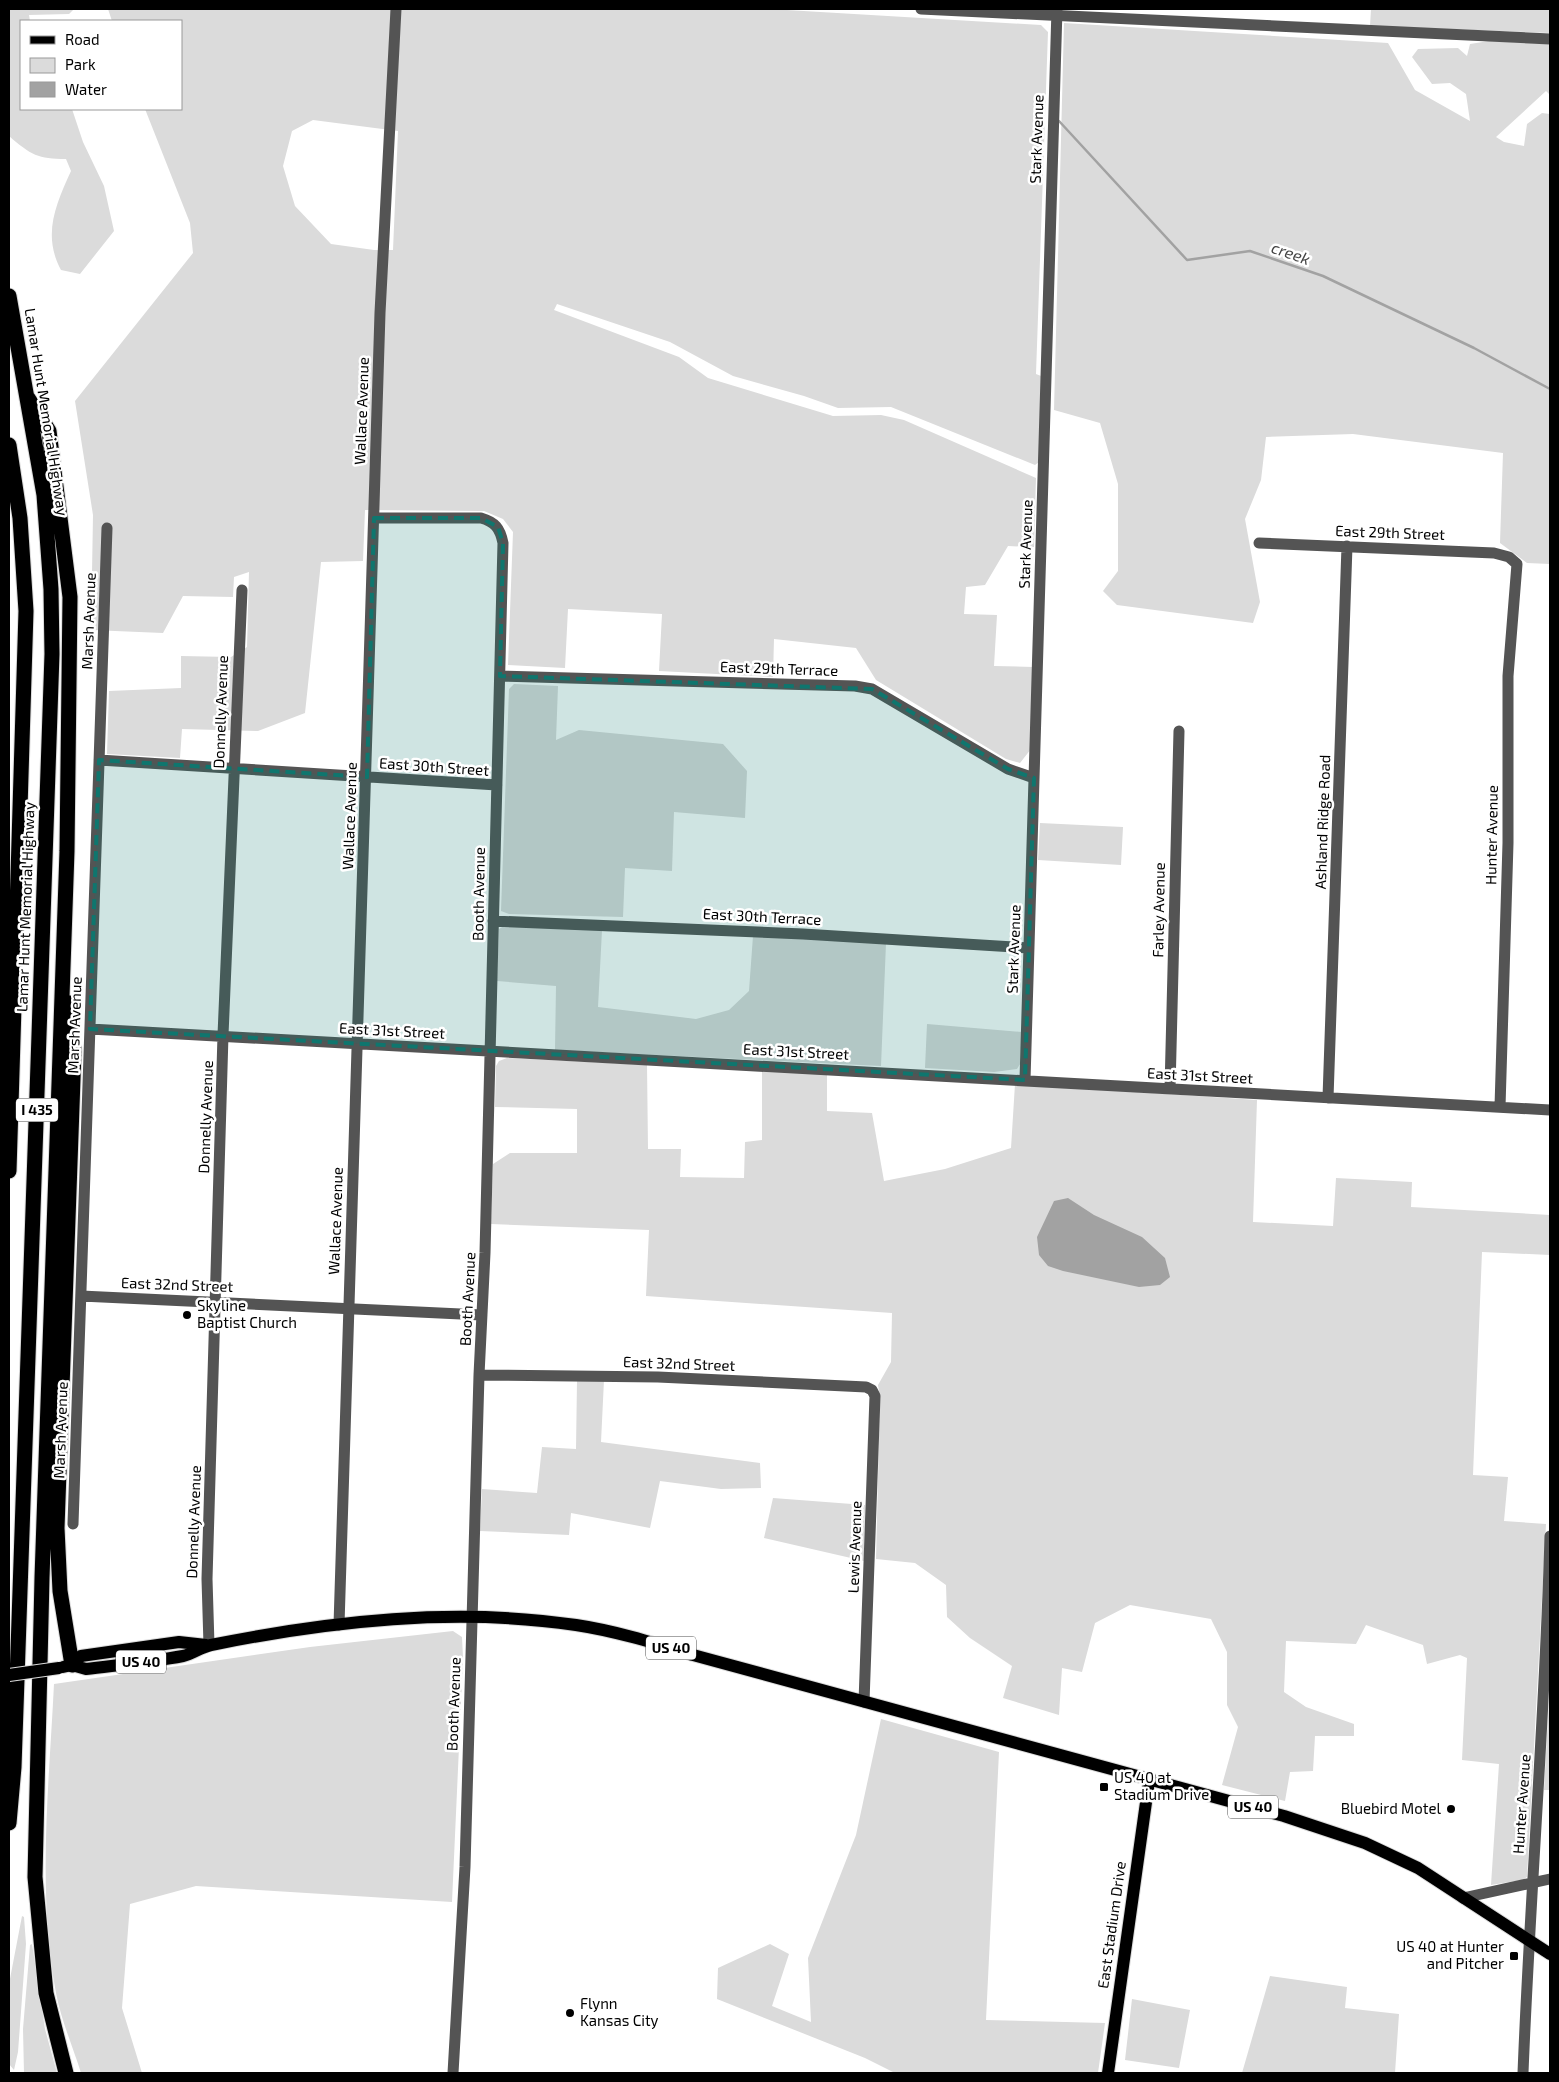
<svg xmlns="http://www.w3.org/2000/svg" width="1559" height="2082" font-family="'Exo 2',sans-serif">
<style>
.green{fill:#dbdbdb;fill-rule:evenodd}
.water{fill:#a2a2a2}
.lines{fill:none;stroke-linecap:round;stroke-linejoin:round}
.stream{stroke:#a2a2a2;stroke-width:2.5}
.major-casing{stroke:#dbdbdb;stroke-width:14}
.highway-casing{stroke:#dbdbdb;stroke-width:17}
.minor{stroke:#545454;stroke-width:11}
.major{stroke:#000;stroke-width:12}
.highway{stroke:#000;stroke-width:15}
.major-bridge-casing{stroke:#dbdbdb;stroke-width:14;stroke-linecap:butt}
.major-bridge{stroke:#000;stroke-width:12}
.marked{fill:#0f766e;fill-opacity:0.2;stroke:#0f766e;stroke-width:4;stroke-dasharray:10 6;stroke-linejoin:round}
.poi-dot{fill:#000;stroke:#fff;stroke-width:2}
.labels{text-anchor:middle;stroke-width:5;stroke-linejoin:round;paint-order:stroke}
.shield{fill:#fff;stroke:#4c4c4c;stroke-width:1}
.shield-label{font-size:14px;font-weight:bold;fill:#000}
.street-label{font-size:15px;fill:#000;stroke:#fff}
.poi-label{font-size:15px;fill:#000;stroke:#fff;text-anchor:start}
.water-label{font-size:16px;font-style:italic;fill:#434343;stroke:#fff}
</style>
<rect width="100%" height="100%" fill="#fff"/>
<path class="green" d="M9,9H74L69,14L29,15L30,21H21V109H72L83,142L104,186L114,231L80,274L61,270C42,235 56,204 71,171L66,159C38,159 31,155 9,136Z
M108,9H770L1041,25L1048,32L1036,374L1041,376L1039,462L1035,465L891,407L838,408L804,396L733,376L670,342L557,304L554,310L679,357L708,378L833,416L881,415L904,420L1036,478L1034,547L1008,546L985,585L966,587L964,614L997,615L994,666L1033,667L1031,749L1020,763L1006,759L876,680L856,648L774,639L773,677L659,671L662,614L568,609L565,668L508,665L513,532L503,519L484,511L365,510L363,561L321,562L305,713L258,731L182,729L180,758L107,754L109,691L181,688V656L231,657L247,647L249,572L234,577L233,597L183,596L163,633L91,630L93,515L75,401L193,253L190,223L145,109H181V21H112ZM313,120L398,131L393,250H374L331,244L295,206L283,166L292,131Z
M1371,9H1550V33L1370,26Z
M1064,23L1388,43L1415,90L1470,121L1466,94L1450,83L1432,84L1412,57L1418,49L1458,48L1467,56L1470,44L1489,41L1550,44V95L1546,91L1496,137L1504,142L1524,146L1527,124L1542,113L1550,114V564L1527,563L1500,543L1503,453L1353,434L1266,437L1261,480L1245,519L1260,602L1253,623L1117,605L1103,591L1118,571V484L1100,423L1054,410Z
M514,684L558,686L556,740L579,730L723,744L747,771L745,818L674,812L672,871L625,868L623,917L509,914L501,911L509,689Z
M1040,823L1123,827L1121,865L1038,860Z
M504,926L602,930L598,1007L696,1019L729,1010L749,991L753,936L886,943L881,1066L555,1050L556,986L497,981L499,929Z
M927,1024L1022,1032L1020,1064L1017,1069L994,1072L925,1068Z
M507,1058L647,1065L648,1149H681L680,1177L744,1178L745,1142L762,1140V1070L827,1073V1111L872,1113L884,1181L945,1169L1011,1148L1015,1084L1257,1100L1253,1222L1333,1226L1336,1178L1412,1182L1411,1207L1550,1215V1255L1482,1252L1473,1475L1508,1477L1504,1521L1546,1524L1527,1877L1522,1880L1491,1885L1499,1764L1462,1760L1467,1658L1460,1655L1427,1664L1423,1645L1366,1625L1356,1644L1286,1641L1284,1692L1306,1707L1354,1724V1736H1315L1313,1771L1290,1772L1285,1801L1222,1785L1238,1727L1227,1705V1652L1211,1619L1130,1605L1095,1623L1082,1672L1062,1668L1059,1715L1003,1698L1012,1666L970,1638L947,1617L946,1585L915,1563L876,1559L880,1398L878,1385L891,1362L892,1313L646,1296L649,1230L491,1224L493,1164L510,1153H577V1109L495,1107L496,1066L499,1061Z
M604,1380L601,1442L760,1463L761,1488L721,1489L660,1481L650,1528L571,1513L569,1535L480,1531L482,1489L537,1493L542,1447L576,1449L577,1381Z
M773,1498L865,1505L864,1561L764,1538Z
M453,1631L462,1637L463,1658L452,1902L196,1886L130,1904L122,2008L142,2073H81C73,2047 61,2020 56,1993C37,1892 49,1786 54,1684L310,1647Z
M1550,1681V1790H1544Z
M881,1719L999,1752L986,2020L1105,2023L1098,2073H895L865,2058L717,1999L718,1968L770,1944L789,1954L772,2006L811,2022L808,1958L856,1835Z
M22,1916L24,1917L26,1944L18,2052L14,2070L9,2064V1984Z
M32,1944L45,2029L57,2073H24L23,2029L30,1945Z
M1270,1976L1347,1987L1345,2008L1399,2014L1395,2073H1242Z
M1132,1999L1190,2010L1179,2068L1125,2060Z"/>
<path class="water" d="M1068,1198L1094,1215L1142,1237L1165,1258L1170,1277L1160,1285L1139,1287L1063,1271L1048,1266L1039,1255L1037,1237L1054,1201Z"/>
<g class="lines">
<path class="stream" d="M1059,121L1187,260L1250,251L1323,276L1474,348L1550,389"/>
<g class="major-casing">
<path id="major" d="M72,1665L81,1656L179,1642L206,1645
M63,1667L72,1665L86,1669C118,1665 151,1662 183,1656C193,1654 201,1647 211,1645C330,1621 455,1607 576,1625C616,1631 654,1643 693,1655L1284,1816L1365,1843L1418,1868L1550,1954
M1108,2073L1149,1781"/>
</g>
<g class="highway-casing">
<path id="highway" d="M9,296L44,495L51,589L52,654L14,1767L9,1823
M28,398L49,431L70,597L67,851L42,1578L35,1877L46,1993L66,2073
M9,445L20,518L26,611L9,1171
M70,1003L74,1051L57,1528L60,1591L72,1665"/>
</g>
<path class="minor" d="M921,9L1550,39
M374,518H481C495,522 500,528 503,543L485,1253L479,1375L465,1867L453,2073
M1259,543L1494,553L1509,557L1517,564L1508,676V843L1500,1107
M500,676L855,686L872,689L1008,769L1034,778
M99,760L497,785
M493,921L803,934L1029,948
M90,1029L1550,1110
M1025,1080L1057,9
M1170,1089L1179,731
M1328,1098L1347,546
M81,1296L482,1315
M479,1375L658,1377L866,1387L872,1390L875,1396L864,1702
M73,1524L107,528
M339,1625L380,313L396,9
M209,1645L207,1579L223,1035L242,590
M1463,1898L1550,1879
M1523,2073C1530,1894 1545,1716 1550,1536"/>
<use href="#major" class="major"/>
<use href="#highway" class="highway"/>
<g class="major-bridge-casing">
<path id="major-bridge" d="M9,1675L59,1668"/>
</g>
<use href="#major-bridge" class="major-bridge"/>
</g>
<path class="marked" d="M374,518H481L498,527L503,543L500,676L872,689L1008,769L1034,778L1025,1080L90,1029L99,760L367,777Z"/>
<g class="poi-dot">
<circle cx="187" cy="1315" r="5"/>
<rect x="1099" y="1782" width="10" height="10" rx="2.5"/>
<circle cx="1451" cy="1809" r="5"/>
<rect x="1509" y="1951" width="10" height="10" rx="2.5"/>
<circle cx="570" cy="2013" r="5"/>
</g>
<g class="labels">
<g class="shield">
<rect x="16" y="1098.5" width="42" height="23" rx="4"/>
<rect x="646" y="1636.5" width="50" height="23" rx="4"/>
<rect x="116" y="1650.5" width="50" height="23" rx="4"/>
<rect x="1228" y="1795.5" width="50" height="23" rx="4"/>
</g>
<g class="shield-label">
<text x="37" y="1115">I 435</text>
<text x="671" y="1653">US 40</text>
<text x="141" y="1667">US 40</text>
<text x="1253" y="1812">US 40</text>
</g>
<g class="street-label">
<text transform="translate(1037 139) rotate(-88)" y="5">Stark Avenue</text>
<text transform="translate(362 411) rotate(-88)" y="5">Wallace Avenue</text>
<text transform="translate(46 412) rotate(81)" y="5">Lamar Hunt Memorial Highway</text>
<text transform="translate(1390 533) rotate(2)" y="5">East 29th Street</text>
<text transform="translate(1026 544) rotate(-88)" y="5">Stark Avenue</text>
<text transform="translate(89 621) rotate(-88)" y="5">Marsh Avenue</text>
<text transform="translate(779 669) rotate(2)" y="5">East 29th Terrace</text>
<text transform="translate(221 712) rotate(-88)" y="5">Donnelly Avenue</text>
<text transform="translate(434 767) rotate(4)" y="5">East 30th Street</text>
<text transform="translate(350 816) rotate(-88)" y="5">Wallace Avenue</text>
<text transform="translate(1323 822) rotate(-88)" y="5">Ashland Ridge Road</text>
<text transform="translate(1492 835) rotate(-89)" y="5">Hunter Avenue</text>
<text transform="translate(479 894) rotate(-89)" y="5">Booth Avenue</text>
<text transform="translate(26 907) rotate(-88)" y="5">Lamar Hunt Memorial Highway</text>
<text transform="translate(1159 910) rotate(-89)" y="5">Farley Avenue</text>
<text transform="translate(762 917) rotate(3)" y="5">East 30th Terrace</text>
<text transform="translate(1014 949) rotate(-88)" y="5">Stark Avenue</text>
<text transform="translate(75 1025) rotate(-88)" y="5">Marsh Avenue</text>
<text transform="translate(392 1031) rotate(3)" y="5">East 31st Street</text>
<text transform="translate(796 1052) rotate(3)" y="5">East 31st Street</text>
<text transform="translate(1200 1076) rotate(3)" y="5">East 31st Street</text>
<text transform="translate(206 1117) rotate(-88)" y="5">Donnelly Avenue</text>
<text transform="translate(336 1221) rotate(-88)" y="5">Wallace Avenue</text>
<text transform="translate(177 1285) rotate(2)" y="5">East 32nd Street</text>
<text transform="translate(468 1299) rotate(-87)" y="5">Booth Avenue</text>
<text transform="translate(679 1364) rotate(2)" y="5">East 32nd Street</text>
<text transform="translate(61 1430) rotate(-88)" y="5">Marsh Avenue</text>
<text transform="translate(194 1522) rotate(-88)" y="5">Donnelly Avenue</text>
<text transform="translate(855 1547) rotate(-88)" y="5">Lewis Avenue</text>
<text transform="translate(454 1704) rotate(-88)" y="5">Booth Avenue</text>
<text transform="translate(1522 1804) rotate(-86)" y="5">Hunter Avenue</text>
<text transform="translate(1112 1925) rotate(-82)" y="5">East Stadium Drive</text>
</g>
<g class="poi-label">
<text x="197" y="1311">Skyline<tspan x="197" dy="17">Baptist Church</tspan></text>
<text x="1114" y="1783">US 40 at<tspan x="1114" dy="17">Stadium Drive</tspan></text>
<text x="1441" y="1814" text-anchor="end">Bluebird Motel</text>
<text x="1504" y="1952" text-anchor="end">US 40 at Hunter<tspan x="1504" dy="17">and Pitcher</tspan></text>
<text x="580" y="2009">Flynn<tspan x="580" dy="17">Kansas City</tspan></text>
</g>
<g class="water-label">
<text transform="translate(1291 253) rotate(19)" y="6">creek</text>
</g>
</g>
<rect width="1559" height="2082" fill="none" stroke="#000000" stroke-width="20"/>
<rect x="20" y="20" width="162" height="90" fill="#ffffff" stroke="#999999"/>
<rect x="30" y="36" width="25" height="8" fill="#000000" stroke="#999999"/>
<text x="65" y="45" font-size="15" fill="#000000">Road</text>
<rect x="30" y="58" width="25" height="15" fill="#dbdbdb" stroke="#999999"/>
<text x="65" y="70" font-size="15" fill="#000000">Park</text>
<rect x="30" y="82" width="25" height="15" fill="#a2a2a2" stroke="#999999"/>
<text x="65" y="95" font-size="15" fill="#000000">Water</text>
</svg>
